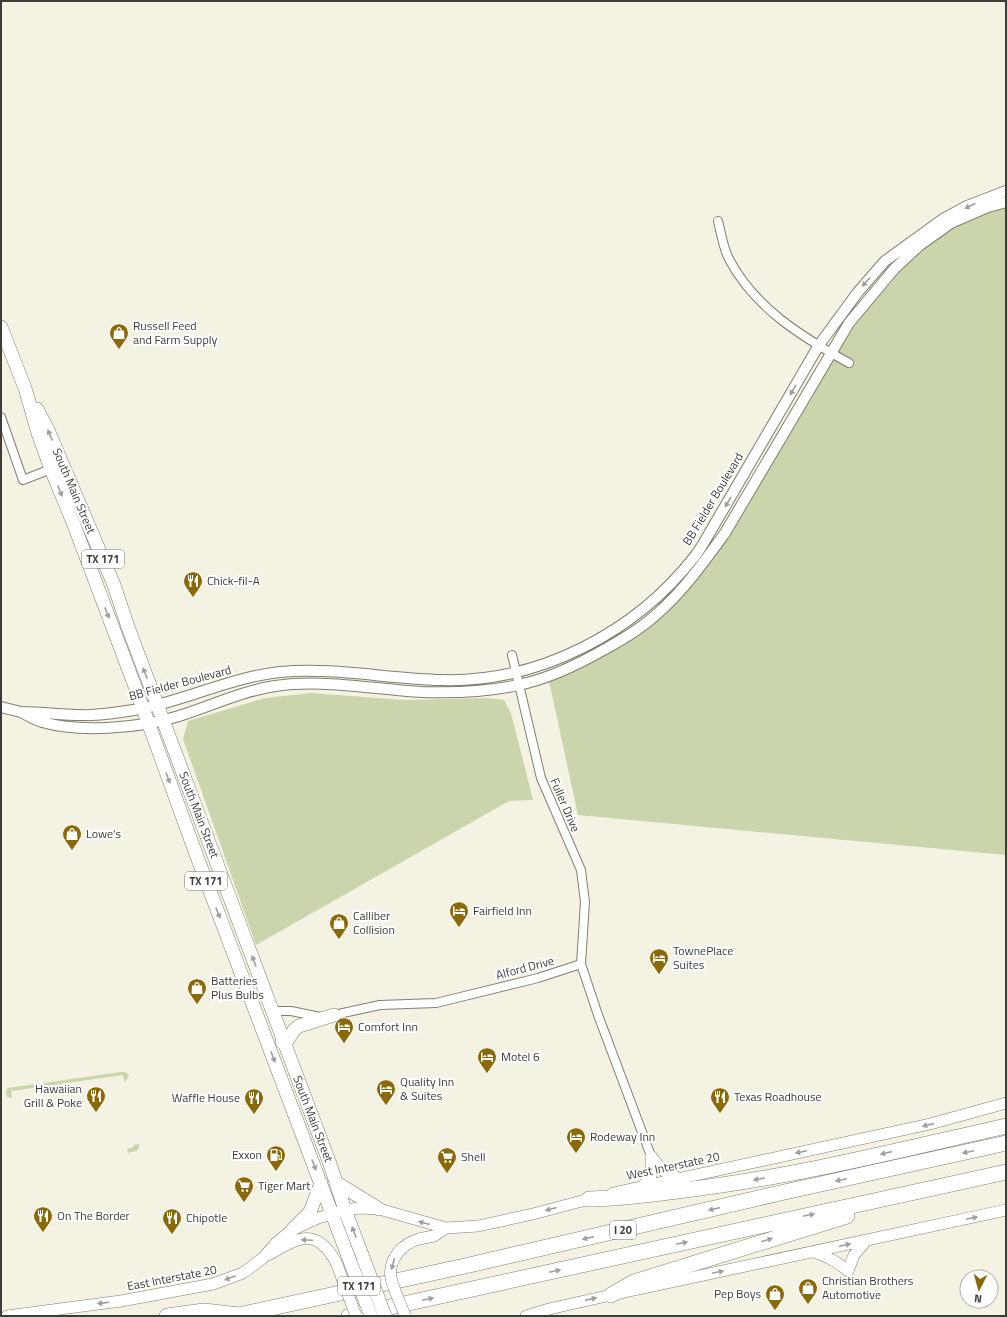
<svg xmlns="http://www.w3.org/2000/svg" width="1007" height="1317" font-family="'Titillium Web',sans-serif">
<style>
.green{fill:#cad5ab}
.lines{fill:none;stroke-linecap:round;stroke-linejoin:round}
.minor-casing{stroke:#817f71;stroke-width:10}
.tertiary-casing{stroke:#817f71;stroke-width:12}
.secondary-casing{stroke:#817f71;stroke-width:12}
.primary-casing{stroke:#817f71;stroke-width:14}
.motorway-casing{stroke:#817f71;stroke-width:16}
.minor{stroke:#fff;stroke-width:8}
.tertiary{stroke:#fff;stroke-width:10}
.secondary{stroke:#fff;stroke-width:11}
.primary{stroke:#fff;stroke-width:13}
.motorway{stroke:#fff;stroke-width:15}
.secondary-bridge-casing{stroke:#817f71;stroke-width:12;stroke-linecap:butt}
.primary-bridge-casing{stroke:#817f71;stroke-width:14;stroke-linecap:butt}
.secondary-bridge{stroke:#fff;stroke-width:11}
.primary-bridge{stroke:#fff;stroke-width:13}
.oneway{fill:#9e9e9a}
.labels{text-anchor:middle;stroke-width:4;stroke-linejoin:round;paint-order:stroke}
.shield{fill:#fff;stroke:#777672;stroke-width:1}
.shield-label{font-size:11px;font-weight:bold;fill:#3d3c36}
.poi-label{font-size:12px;fill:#3d3c36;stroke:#fff;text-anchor:start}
.street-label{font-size:12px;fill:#3d3c36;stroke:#fff}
</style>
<rect width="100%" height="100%" fill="#f4f2e3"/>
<path class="green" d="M1006,204V855L578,815L549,681L582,668L613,650L642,630L683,595L707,566L733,529L846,335L884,285L906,261L946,232L988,210Z
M311,693L404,700L488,698L504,700L511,713L533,800L509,801L256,945L183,739L188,721L265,698Z
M121,1072H125L129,1075L126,1081H124L123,1075L11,1091L12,1098L7,1097L6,1091L8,1088Z
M139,1144V1148L136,1151L128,1153L127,1149L134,1147L133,1145Z"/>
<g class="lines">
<g class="minor-casing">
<path id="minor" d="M718,221C721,233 723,246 728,257C753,307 802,337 849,363
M1,417L23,480L51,469
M512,655L541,778L581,870L585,902L581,964L598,1015L651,1156
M273,1011H291L320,1017L334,1015L380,1005L436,1003L538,978L581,964"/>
</g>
<g class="tertiary-casing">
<path id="tertiary" d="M1006,191L967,206L943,219L885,261L858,292L819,345L713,527C707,537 702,547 695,556C636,632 539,683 442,680C388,679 335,667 280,672C234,677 190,698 145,708C128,711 98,716 81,715C61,715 41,712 21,712C27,715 35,720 42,722C81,733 141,728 179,716C211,706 242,691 275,686C324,679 373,689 422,692C453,693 487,692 518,685C549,679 579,664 607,648C625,638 643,627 658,613C684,590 704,562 725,533L849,323L895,268L920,245L951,223L988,207L1006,202
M1,707L21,712"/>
</g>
<g class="secondary-casing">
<path id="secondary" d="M651,1156C661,1169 663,1173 679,1178
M643,1186L651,1176V1156
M613,1193L930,1124L1006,1103
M419,1239L434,1236L446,1228
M813,1252C827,1256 837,1261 848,1271L854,1255L867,1240
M268,1255C297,1239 315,1225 336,1262
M7,1316L121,1301L213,1284L243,1273L263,1258L276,1243L292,1230L318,1218L345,1210L359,1208L379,1209L446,1228L478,1226L533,1214L597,1197
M526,1316L549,1309L611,1295L1006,1210"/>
</g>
<g class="primary-casing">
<path id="primary" d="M1,327L25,388L38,433L51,469L74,525L136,689L196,854L348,1256
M37,409L48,430L114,585L128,627L330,1164L345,1210L364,1260
M282,1042L285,1044L294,1030L299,1026L334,1015
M337,1183L379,1209
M292,1230L310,1212L321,1183"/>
</g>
<g class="motorway-casing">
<path id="motorway" d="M589,1199C621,1199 653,1194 685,1190C793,1177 900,1150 1006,1126
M611,1295L634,1282L847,1216
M167,1316L204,1311L239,1315
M234,1316L465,1266L780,1193L1006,1143
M349,1316L1006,1172"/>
</g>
<use href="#minor" class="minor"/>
<use href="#tertiary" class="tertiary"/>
<use href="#secondary" class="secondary"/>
<use href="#primary" class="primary"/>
<use href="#motorway" class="motorway"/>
<g class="secondary-bridge-casing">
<path id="secondary-bridge" d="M336,1262L356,1316
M405,1316C401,1304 394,1291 391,1278C388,1259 402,1244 419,1239"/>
</g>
<g class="primary-bridge-casing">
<path id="primary-bridge" d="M348,1256L371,1316
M364,1260L385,1316"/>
</g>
<use href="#secondary-bridge" class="secondary-bridge"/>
<use href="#primary-bridge" class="primary-bridge"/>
</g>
<defs><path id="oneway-solid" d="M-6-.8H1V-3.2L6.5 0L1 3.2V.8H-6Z"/></defs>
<g class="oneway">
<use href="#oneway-solid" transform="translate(970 206) rotate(156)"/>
<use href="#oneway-solid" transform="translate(866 282) rotate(131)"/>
<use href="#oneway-solid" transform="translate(793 390) rotate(120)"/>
<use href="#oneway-solid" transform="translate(50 435) rotate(-113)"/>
<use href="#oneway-solid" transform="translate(60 491) rotate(68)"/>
<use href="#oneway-solid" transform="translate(728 502) rotate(120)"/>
<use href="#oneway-solid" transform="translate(107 613) rotate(69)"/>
<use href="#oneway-solid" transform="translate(145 673) rotate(-111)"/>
<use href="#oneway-solid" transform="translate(168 778) rotate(70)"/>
<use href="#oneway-solid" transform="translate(218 913) rotate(69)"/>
<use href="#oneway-solid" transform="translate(254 961) rotate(-111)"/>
<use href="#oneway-solid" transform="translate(273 1057) rotate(69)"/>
<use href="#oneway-solid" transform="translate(928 1125) rotate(167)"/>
<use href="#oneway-solid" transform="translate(801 1152) rotate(168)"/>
<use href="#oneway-solid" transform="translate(968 1152) rotate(168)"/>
<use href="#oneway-solid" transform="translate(886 1153) rotate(167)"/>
<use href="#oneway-solid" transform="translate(314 1165) rotate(69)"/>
<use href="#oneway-solid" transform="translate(759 1179) rotate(170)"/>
<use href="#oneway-solid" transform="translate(841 1180) rotate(168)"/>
<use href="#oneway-solid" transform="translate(551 1209) rotate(165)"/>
<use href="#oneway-solid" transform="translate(714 1209) rotate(167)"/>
<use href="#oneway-solid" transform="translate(809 1215) rotate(-12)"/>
<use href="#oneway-solid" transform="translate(972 1218) rotate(-12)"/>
<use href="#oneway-solid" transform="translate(424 1223) rotate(-165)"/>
<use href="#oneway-solid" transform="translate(354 1232) rotate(-111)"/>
<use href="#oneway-solid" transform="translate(588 1238) rotate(167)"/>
<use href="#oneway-solid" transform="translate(307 1240) rotate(-177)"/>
<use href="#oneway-solid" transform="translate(767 1240) rotate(-17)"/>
<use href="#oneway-solid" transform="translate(682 1243) rotate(-12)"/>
<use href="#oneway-solid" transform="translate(845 1245) rotate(-13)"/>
<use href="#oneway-solid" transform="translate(393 1264) rotate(105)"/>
<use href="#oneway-solid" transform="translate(555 1271) rotate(-12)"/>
<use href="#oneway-solid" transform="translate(718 1272) rotate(-12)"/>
<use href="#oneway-solid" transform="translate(230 1278) rotate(159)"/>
<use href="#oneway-solid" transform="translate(428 1299) rotate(-12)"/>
<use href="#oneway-solid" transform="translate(591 1299) rotate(-13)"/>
<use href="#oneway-solid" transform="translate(103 1303) rotate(173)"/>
</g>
<defs>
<g id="shop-pin" transform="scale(1)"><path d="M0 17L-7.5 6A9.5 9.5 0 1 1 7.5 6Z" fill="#8b6808" stroke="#fff"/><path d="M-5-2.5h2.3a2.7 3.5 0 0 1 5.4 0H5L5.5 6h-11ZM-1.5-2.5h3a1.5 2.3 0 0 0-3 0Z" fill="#fff"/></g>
<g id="restaurant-pin" transform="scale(1)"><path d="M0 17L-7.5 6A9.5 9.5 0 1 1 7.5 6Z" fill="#8b6808" stroke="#fff"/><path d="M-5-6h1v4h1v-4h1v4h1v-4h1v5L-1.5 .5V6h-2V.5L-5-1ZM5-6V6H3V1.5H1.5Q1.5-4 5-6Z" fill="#fff"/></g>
<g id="hotel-pin" transform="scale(1)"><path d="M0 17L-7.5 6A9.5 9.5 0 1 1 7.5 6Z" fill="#8b6808" stroke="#fff"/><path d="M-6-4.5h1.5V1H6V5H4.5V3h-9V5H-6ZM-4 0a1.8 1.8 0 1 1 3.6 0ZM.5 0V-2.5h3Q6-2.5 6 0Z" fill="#fff"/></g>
<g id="fuel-pin" transform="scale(1)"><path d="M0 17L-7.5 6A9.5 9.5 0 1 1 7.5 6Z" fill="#8b6808" stroke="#fff"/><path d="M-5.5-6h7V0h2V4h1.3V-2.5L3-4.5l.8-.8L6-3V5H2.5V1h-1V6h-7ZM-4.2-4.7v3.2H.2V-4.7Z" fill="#fff"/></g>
<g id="supermarket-pin" transform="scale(1)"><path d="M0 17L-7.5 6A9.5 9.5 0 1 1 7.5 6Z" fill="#8b6808" stroke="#fff"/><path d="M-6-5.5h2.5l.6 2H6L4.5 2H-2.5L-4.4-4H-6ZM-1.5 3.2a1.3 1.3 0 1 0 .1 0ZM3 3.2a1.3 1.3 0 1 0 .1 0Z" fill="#fff"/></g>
</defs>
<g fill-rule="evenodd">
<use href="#shop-pin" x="119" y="333"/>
<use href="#restaurant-pin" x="193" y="581"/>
<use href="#shop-pin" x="72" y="834"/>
<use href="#hotel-pin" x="459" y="911"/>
<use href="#shop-pin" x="339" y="923"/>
<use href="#hotel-pin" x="659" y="958"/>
<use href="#shop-pin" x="197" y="988"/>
<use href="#hotel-pin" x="344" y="1027"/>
<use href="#hotel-pin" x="487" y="1057"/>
<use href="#hotel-pin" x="386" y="1089"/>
<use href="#restaurant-pin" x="96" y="1096"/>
<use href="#restaurant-pin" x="720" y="1097"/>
<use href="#restaurant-pin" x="254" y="1098"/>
<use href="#hotel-pin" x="576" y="1137"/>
<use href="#fuel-pin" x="276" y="1155"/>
<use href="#supermarket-pin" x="447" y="1157"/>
<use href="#supermarket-pin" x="244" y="1186"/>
<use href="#restaurant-pin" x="43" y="1216"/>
<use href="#restaurant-pin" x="172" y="1218"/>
<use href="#shop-pin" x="808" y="1288"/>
<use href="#shop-pin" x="775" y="1294"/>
</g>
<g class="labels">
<g class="shield">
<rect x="82" y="550" width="42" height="18" rx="3"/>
<rect x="185" y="872" width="42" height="18" rx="3"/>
<rect x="610" y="1221" width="26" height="18" rx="3"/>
<rect x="338" y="1277" width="42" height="18" rx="3"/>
</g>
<g class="shield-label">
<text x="103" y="563">TX 171</text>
<text x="206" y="885">TX 171</text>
<text x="623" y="1234">I 20</text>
<text x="359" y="1290">TX 171</text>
</g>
<g class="poi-label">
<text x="133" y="330">Russell Feed<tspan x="133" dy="14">and Farm Supply</tspan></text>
<text x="207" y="585">Chick-fil-A</text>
<text x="86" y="838">Lowe's</text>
<text x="473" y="915">Fairfield Inn</text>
<text x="353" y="920">Calliber<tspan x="353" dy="14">Collision</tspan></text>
<text x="673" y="955">TownePlace<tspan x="673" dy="14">Suites</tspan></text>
<text x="211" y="985">Batteries<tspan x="211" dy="14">Plus Bulbs</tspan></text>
<text x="358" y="1031">Comfort Inn</text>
<text x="501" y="1061">Motel 6</text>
<text x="400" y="1086">Quality Inn<tspan x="400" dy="14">&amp; Suites</tspan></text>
<text x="82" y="1093" text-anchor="end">Hawaiian<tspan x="82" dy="14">Grill &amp; Poke</tspan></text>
<text x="734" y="1101">Texas Roadhouse</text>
<text x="240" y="1102" text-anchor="end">Waffle House</text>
<text x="590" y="1141">Rodeway Inn</text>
<text x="262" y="1159" text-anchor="end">Exxon</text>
<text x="461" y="1161">Shell</text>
<text x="258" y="1190">Tiger Mart</text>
<text x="57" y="1220">On The Border</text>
<text x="186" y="1222">Chipotle</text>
<text x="822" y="1285">Christian Brothers<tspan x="822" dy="14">Automotive</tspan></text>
<text x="761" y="1298" text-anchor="end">Pep Boys</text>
</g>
<g class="street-label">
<text transform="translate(74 491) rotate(67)" y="4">South Main Street</text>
<text transform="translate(713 499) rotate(-59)" y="4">BB Fielder Boulevard</text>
<text transform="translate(180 683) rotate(-15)" y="4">BB Fielder Boulevard</text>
<text transform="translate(565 805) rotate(67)" y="4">Fuller Drive</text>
<text transform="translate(199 815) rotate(69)" y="4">South Main Street</text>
<text transform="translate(525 968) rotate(-15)" y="4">Alford Drive</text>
<text transform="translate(313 1119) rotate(69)" y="4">South Main Street</text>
<text transform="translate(673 1166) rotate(-12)" y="4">West Interstate 20</text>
<text transform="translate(172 1278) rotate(-11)" y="4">East Interstate 20</text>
</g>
</g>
<rect width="1007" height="1317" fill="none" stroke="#3d3c36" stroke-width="4"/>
<g transform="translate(979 1289) rotate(186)"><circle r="19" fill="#ffffff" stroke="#b1b1af"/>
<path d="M0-3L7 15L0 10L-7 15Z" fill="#8b6808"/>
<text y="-6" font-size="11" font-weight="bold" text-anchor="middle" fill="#3d3c36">N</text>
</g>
</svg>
